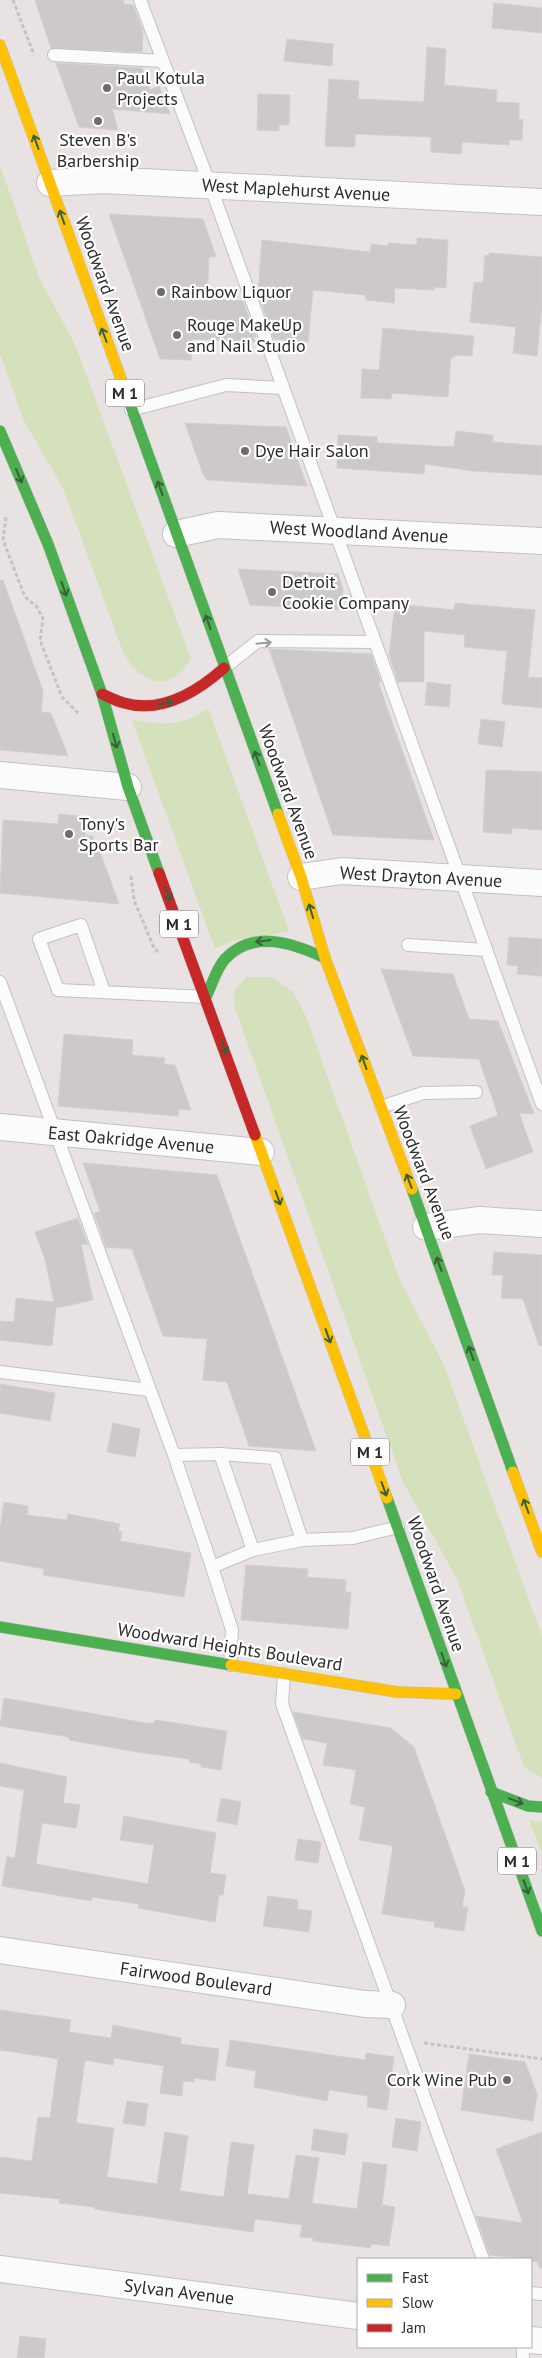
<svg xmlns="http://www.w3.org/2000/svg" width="542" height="2358" font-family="'PT Sans',sans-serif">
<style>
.green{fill:#d5e1bc}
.building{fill:#cdc9c8;stroke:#d3cfcd}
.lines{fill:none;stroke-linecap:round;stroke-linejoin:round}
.lane-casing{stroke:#c2c2c3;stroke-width:14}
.street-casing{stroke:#c2c2c3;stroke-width:28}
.fast-casing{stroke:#c2c2c3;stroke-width:12}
.slow-casing{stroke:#c2c2c3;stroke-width:12}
.jam-casing{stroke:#c2c2c3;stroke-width:12}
.path{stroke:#c3c3c3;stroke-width:3;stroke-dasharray:4 2.5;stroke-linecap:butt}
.lane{stroke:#fcfbfb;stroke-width:12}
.street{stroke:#fcfbfb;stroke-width:26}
.fast{stroke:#4caf50;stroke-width:11}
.slow{stroke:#ffc107;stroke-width:11}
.jam{stroke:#c62828;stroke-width:11}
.oneway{stroke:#38603a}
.oneway2{stroke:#9e9d9d}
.poi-dot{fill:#6d6b6b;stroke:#fff;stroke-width:2}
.labels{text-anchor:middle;stroke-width:4.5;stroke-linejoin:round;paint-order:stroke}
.shield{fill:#fff;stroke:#6b6b6b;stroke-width:1}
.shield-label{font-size:16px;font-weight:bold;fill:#2b2b2b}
.poi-label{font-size:18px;fill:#2b2b2b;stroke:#fff;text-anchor:start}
.street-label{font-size:18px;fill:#2b2b2b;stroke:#fff}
</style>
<rect width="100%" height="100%" fill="#e8e3e2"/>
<path class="green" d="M0,165L39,278L75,344L191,659C169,694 144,685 124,655L63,488L24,421L0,354Z
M208,708L289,931L232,941L215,949L132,720C162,725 184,727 208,708Z
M246,977H272L293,992L306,1016L399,1278L444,1365L542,1636V1778L524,1767L457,1579L403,1482L235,1008L234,992Z
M529,1820L542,1822V1854Z"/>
<path class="building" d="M35,0H124V4L133,5L143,31L142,52L51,48Z
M494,3L542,8V33L492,28Z
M287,39L333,44L332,66L284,61Z
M427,47L446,49L444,85L497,90L496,102L519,103V119L523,120L522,140H509V145L462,142L461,154L431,152V137L355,134V147L325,146L329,79L359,81L358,99L424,102Z
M56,63L142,68L150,90L159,86L170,114L112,109L118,130L79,127Z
M258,94L290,95L289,125H279V131L257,130Z
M109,214L203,219L216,257H209L207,299L243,301L256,337H253L255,342L192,339L191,360L160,359Z
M417,238L448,240L446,288L434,287V290L395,288L394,303L366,300V295L313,290L308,342L274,339L258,293L262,240L370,252L371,244L388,246V243L417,245Z
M489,253L542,257V306L537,356L513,353L516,327L470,322L474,282L483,283L485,255L489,256Z
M383,328L474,336L472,356L455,355L454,358L451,357L448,397L392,393L391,399L361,398L362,369L379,370Z
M185,423L286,427L307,486L207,480L203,474Z
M456,431L493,435L492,442L542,446V475L473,471L425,464L424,474L337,468L338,435L377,437V443L454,447Z
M238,569L338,574L343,589L342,610L250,605Z
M0,580H3L43,691L41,712L51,713L68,756L0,750Z
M455,603L535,610L528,677L542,678V708L502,704L507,651L464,647L465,635L424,631V682H398L389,655L395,604L454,610Z
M269,649L371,654L381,682H378L434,840L333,835Z
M427,682L451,685L449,707L425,705Z
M481,719L505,722L502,747L478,744Z
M486,770L542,772V830L512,828L511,834L483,832Z
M59,814L87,817L85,836H93L92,848L99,849L119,904L0,893L3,820L58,824Z
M509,937L542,939V976L517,974L518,966L507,965Z
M381,969L453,974L469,1019L498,1021L534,1114L519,1113L533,1152L486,1169L470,1126L498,1115L479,1059L413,1056Z
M64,1034L133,1040L132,1055L165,1058L164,1064L175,1065L191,1110L179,1109L178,1116L58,1106Z
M83,1163L217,1175L316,1451L249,1446L227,1382L203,1380L207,1339L163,1336L132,1249L106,1247L94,1213L100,1211Z
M78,1218L88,1245L81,1244L93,1300L56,1308L52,1346L0,1340V1321L14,1322L16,1298L54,1302L45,1259L35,1232Z
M494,1252L542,1255V1345L539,1346L523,1299L501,1298L503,1275H492Z
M0,1384L55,1393L50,1421L0,1413Z
M113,1423L140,1429L135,1457L107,1452Z
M4,1502L28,1506L27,1515L67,1520L68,1514L120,1524L118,1531L122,1532L120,1541L191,1553L184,1597L43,1575L44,1569L0,1561V1529Z
M246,1565L308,1569L307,1577L346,1580L345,1592H351L348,1629L241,1620Z
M4,1698L146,1723H154L155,1720L227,1731L221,1770L201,1767V1764L189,1762V1759L137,1752L69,1740V1737L0,1726Z
M293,1712L391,1728L414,1747L465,1891L462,1907H468L464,1931L434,1927L435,1922L382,1914L393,1846L359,1840L365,1807L350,1804L356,1770L323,1765L327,1743L303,1739Z
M0,1763L67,1777L63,1803L80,1805L76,1828L42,1823L36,1864L148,1884L154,1845L120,1840L124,1816L216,1833L210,1873L226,1875L223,1895H219L215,1922L138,1908L139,1904L92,1897L91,1901L2,1886L7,1857L15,1858L24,1790L0,1786Z
M221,1798L241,1802L237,1825L217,1821Z
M298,1839L321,1842L318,1863L295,1860Z
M268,1896L298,1900L297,1909L312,1911L309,1932L263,1926Z
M0,2010L71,2020L69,2032L111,2038L113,2025L181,2038V2044L219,2049L215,2081L194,2078V2082L183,2081L182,2096L160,2093L164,2066L114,2058L113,2065L85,2060L76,2123L114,2128L107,2177L157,2184L165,2132L188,2136L180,2191L224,2197L231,2142L254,2145L247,2194L289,2199L296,2155L319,2158L312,2203L357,2209L363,2162L387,2165L382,2205L395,2207L389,2246L371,2244V2248L313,2241V2238L300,2237L302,2225L255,2219L253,2232L94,2209V2207L59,2203L60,2199L0,2193V2157L32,2161L38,2117L50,2118L58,2059L0,2050Z
M230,2040L365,2060L366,2053L394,2057L387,2110L367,2107L368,2096L329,2090L327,2101L254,2087L256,2071L226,2066Z
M469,2054L525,2062L537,2094L533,2121L461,2110Z
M127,2101L148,2104L145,2126L123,2123Z
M396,2118L421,2122L417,2151L392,2147Z
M314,2129L348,2134L345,2155L311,2150Z
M542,2132V2268H540L537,2262L531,2261V2259L490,2255L476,2216L523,2223L496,2149Z
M20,2336L46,2339L44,2358H17Z"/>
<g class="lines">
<g class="lane-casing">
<path id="lane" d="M140,0L210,185L542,1104
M54,55L163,61
M131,410L226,385L282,388
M224,668L258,641L375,642
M408,945L486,950
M0,982L174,1455L212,1567L232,1630L230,1665
M104,992L81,925L39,939L58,990L206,997
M381,1107L423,1093L476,1092
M0,1372L149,1390
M220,1454L253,1550
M174,1455L220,1454L275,1458L302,1540L353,1538L398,1527
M212,1567L253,1550L302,1540
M284,1674L282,1704L483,2259
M531,2293L542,2294
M523,2358V2347"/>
</g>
<g class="street-casing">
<path id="street" d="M50,183L103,180L542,202
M176,534L218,525L542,541
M0,775L128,787
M301,877L342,871L542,883
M0,1127L261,1152
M426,1227L480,1220L542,1224
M0,1950L365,2004L392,2005
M0,2269L358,2316
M531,2340L542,2341"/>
</g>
<g class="fast-casing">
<path id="fast" d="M121,379L278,814
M0,431L48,544L102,694L128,787L159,873
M206,997C212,985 216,969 225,959C253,929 293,943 325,958
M412,1189L513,1472
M387,1498L542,1931
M0,1627L231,1665
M491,1792L528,1806L542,1807"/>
</g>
<g class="slow-casing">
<path id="slow" d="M0,45L121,379
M278,814L301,877L325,958L412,1189
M255,1135L387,1498
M513,1472L542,1552
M231,1665L397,1692L456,1694"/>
</g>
<g class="jam-casing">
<path id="jam" d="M102,694C109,697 116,701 124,703C162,714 197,692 224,668
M159,873L255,1135"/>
</g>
<path class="path" d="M13,0L34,55
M6,517L3,540L25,597L37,607L43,619L40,640L62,697L80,715
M131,876L134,900L154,948L159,953
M424,2043L542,2059"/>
<use href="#lane" class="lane"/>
<use href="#street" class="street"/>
<use href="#fast" class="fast"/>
<use href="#slow" class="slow"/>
<use href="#jam" class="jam"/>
</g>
<defs><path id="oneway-shaft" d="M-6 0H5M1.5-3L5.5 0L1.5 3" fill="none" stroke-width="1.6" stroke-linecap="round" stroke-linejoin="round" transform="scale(1.25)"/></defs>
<g class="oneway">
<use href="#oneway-shaft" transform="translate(36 142) rotate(-110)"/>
<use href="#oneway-shaft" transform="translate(62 217) rotate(-109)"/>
<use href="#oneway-shaft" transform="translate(104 335) rotate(-111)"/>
<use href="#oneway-shaft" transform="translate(19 476) rotate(67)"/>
<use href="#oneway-shaft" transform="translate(160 488) rotate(-110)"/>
<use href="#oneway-shaft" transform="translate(64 589) rotate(70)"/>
<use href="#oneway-shaft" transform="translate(208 622) rotate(-110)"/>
<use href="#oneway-shaft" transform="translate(166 703) rotate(-10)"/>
<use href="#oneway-shaft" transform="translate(115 741) rotate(74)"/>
<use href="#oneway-shaft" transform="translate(257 758) rotate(-110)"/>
<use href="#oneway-shaft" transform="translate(168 894) rotate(70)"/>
<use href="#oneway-shaft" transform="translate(311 911) rotate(-107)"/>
<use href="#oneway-shaft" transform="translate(263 941) rotate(172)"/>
<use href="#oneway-shaft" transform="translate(224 1047) rotate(70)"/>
<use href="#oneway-shaft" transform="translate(364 1062) rotate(-110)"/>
<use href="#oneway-shaft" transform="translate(409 1181) rotate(-111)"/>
<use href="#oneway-shaft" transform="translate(278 1198) rotate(70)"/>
<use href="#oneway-shaft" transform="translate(439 1264) rotate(-110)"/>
<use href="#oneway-shaft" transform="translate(328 1336) rotate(70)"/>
<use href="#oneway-shaft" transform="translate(471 1353) rotate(-110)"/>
<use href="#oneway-shaft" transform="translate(384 1489) rotate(70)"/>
<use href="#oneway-shaft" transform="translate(526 1506) rotate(-110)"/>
<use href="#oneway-shaft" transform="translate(444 1660) rotate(70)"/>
<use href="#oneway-shaft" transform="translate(516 1801) rotate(21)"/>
<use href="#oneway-shaft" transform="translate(526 1887) rotate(70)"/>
</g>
<use class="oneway2" href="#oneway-shaft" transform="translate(264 643) rotate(-6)"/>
<g class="poi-dot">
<circle cx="107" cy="88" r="5"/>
<circle cx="98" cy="121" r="5"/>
<circle cx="161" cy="292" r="5"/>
<circle cx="177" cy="335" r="5"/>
<circle cx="245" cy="451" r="5"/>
<circle cx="272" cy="592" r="5"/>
<circle cx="69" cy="834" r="5"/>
<circle cx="507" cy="2080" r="5"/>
</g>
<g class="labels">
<g class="shield">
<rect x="106" y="379.5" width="38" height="27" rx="4"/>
<rect x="160" y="910.5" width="38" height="27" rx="4"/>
<rect x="351" y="1438.5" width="38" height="27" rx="4"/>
<rect x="498" y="1847.5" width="38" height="27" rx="4"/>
</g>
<g class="shield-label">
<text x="125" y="399">M 1</text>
<text x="179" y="930">M 1</text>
<text x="370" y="1458">M 1</text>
<text x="517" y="1867">M 1</text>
</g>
<g class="poi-label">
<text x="117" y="84">Paul Kotula<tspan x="117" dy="21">Projects</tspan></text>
<text x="98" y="146" text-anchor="middle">Steven B's<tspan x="98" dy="21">Barbership</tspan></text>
<text x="171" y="298">Rainbow Liquor</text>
<text x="187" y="331">Rouge MakeUp<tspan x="187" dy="21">and Nail Studio</tspan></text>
<text x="255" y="457">Dye Hair Salon</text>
<text x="282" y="588">Detroit<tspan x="282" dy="21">Cookie Company</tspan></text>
<text x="79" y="830">Tony's<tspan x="79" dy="21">Sports Bar</tspan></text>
<text x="497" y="2086" text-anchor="end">Cork Wine Pub</text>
</g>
<g class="street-label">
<text transform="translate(296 190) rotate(3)" y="6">West Maplehurst Avenue</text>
<text transform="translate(105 284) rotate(70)" y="6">Woodward Avenue</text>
<text transform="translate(359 532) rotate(3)" y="6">West Woodland Avenue</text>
<text transform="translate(288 792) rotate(70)" y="6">Woodward Avenue</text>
<text transform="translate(421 877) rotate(3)" y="6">West Drayton Avenue</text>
<text transform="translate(131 1140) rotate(5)" y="6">East Oakridge Avenue</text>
<text transform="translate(424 1173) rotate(69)" y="6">Woodward Avenue</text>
<text transform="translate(436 1584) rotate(71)" y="6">Woodward Avenue</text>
<text transform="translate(230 1647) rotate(9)" y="6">Woodward Heights Boulevard</text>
<text transform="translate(196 1979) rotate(8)" y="6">Fairwood Boulevard</text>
<text transform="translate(179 2292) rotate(7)" y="6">Sylvan Avenue</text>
</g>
</g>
<rect x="357" y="2258" width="175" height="90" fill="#ffffff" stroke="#aaaaaa"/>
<rect x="367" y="2274" width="25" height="8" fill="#4caf50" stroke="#aaaaaa"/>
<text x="402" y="2283" font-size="15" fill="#2b2b2b">Fast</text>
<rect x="367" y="2299" width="25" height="8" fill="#ffc107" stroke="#aaaaaa"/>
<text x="402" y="2308" font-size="15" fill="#2b2b2b">Slow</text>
<rect x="367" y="2324" width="25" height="8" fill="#c62828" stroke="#aaaaaa"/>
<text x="402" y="2333" font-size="15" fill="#2b2b2b">Jam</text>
</svg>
